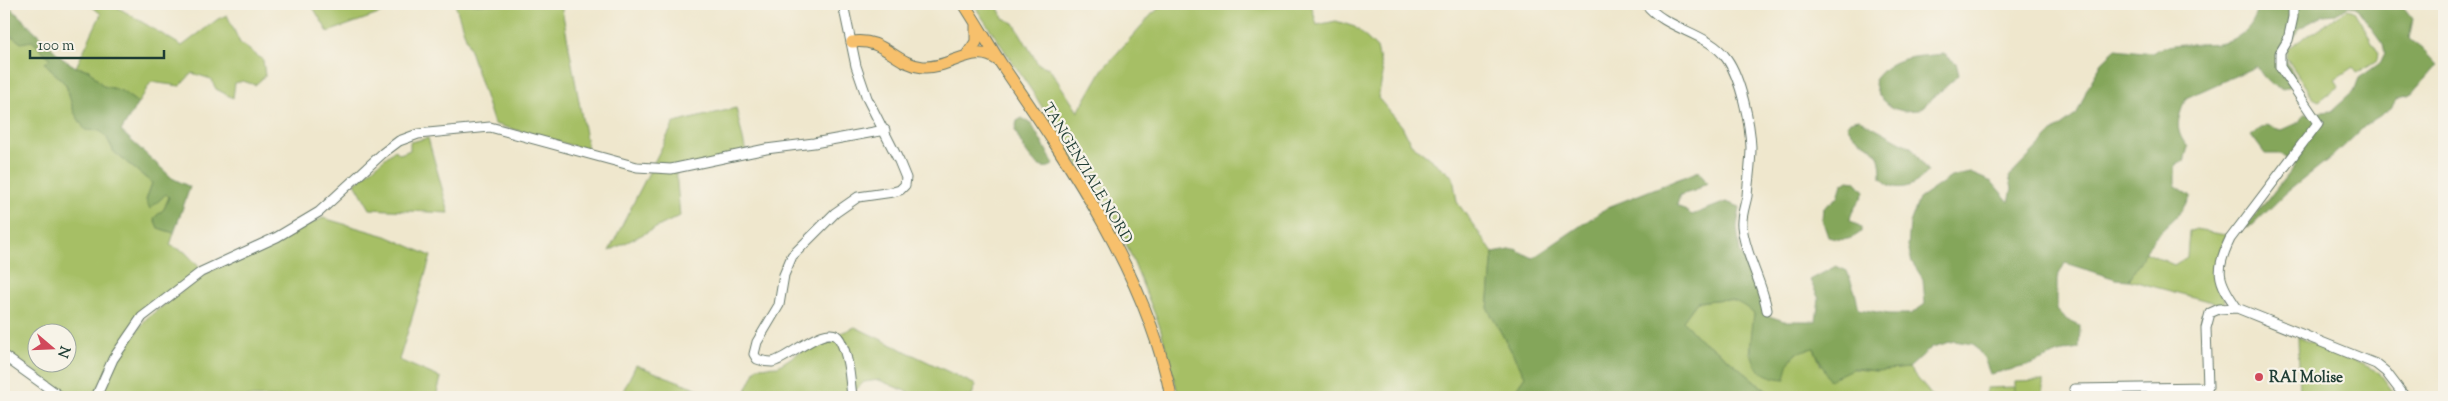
<svg xmlns="http://www.w3.org/2000/svg" width="2448" height="401" font-family="'Sorts Mill Goudy',serif">
<style>
.green{fill:#a6bf65;stroke:#627e4c;fill-rule:evenodd}
.forest{fill:#84a65a;stroke:#527247}
.lines{fill:none;stroke-linecap:round;stroke-linejoin:round}
.minor-casing{stroke:#68786a;stroke-width:11}
.major-casing{stroke:#68786a;stroke-width:13}
.minor{stroke:#fff;stroke-width:9}
.major{stroke:#f7c06c;stroke-width:11}
.poi-dot{fill:#d1495b;stroke:#f7f3e8;stroke-width:2}
.labels{text-anchor:middle;stroke-width:4.5;stroke-linejoin:round;paint-order:stroke}
.street-label{font-size:15px;fill:#1f3d34;stroke:#f7f3e8}
.poi-label{font-size:15px;font-weight:bold;fill:#1f3d34;stroke:#f7f3e8;text-anchor:start}
</style>
<rect width="100%" height="100%" fill="#f7f3e8"/>
<filter id="ink" filterUnits="userSpaceOnUse"><feTurbulence type="fractalNoise" baseFrequency=".02" numOctaves="2"/><feDisplacementMap in="SourceGraphic" scale="10" xChannelSelector="R" yChannelSelector="G"/><feConvolveMatrix kernelMatrix="1 2 1 2 8 2 1 2 1" color-interpolation-filters="sRGB"/></filter>
<filter id="wash" filterUnits="userSpaceOnUse"><feTurbulence type="fractalNoise" baseFrequency=".0096" numOctaves="4" result="noise"/><feDisplacementMap in="SourceGraphic" scale="20" xChannelSelector="R" yChannelSelector="G"/><feGaussianBlur stdDeviation="1.12" result="paint"/><feColorMatrix in="noise" values="0 0 0 0 0 0 0 0 0 0 0 0 0 0 0 0 0 1.4 0 .05"/><feComposite in="paint" operator="in"/></filter>
<g filter="url(#wash)">
<rect width="100%" height="100%" fill="#efe7cd"/>
<path class="green" d="M89,4H119L117,7L182,46L218,19L227,15L240,43L263,60L265,76L255,85L243,81L235,83L233,98L216,89L211,79L192,73L180,86L151,82L138,103L120,90L103,86L89,70L76,67L101,14Z
M311,4H407L328,32Z
M455,4H561L588,150L494,124Z
M973,4L997,6L1003,18L1014,23L1038,64L1049,68L1078,112L1102,70L1152,14L1165,4H1311L1317,25L1336,21L1355,27L1377,48L1383,74L1378,98L1402,126L1411,144L1453,177L1457,202L1493,253L1488,309L1525,376L1510,397H1179L1160,327L1118,224L1095,193L1034,94Z
M2348,9L2354,11L2378,52L2377,60L2357,73L2353,67L2335,79L2339,86L2319,101L2313,98L2286,57L2287,49Z
M4,30L11,37L32,41L50,58L45,63L66,85L74,112L80,121L100,131L107,138L114,152L152,183L146,200L156,203L166,194L169,197L164,209L154,218L158,228L174,233L170,245L185,252L202,270L142,316L92,397H76L59,389L4,350ZM38,334H68V364H38Z
M736,108L747,157L676,172L680,216L609,251L674,123Z
M428,138L449,213L370,209L355,183L395,150L400,154L410,150V142Z
M323,218L386,236L431,256L399,360L441,378L436,397H100L117,359L146,319L202,275Z
M2195,230L2226,235C2219,256 2209,279 2225,299L2223,305L2129,280L2145,252L2174,265L2187,257L2189,231Z
M1724,299L1740,301L1754,314L1750,354L1788,362L1798,351L1814,348L1821,366L1876,371L1909,368L1933,397H1774L1721,353L1699,339L1683,321L1697,302Z
M855,327L976,385L971,397H919L879,380L864,382L857,389H848L849,397H743L757,367L778,366L808,347Z
M2298,337L2378,371L2397,397H2300Z
M636,365L719,397H620Z
M2043,381V397H2015V382Z
M2014,387V397H1986V388Z"/>
<path class="forest" d="M4,4H7L63,59L76,67L89,70L103,86L120,90L138,103L121,131L172,178L190,187L174,233L158,228L154,218L164,209L169,197L166,194L150,209L146,200L152,183L114,152L107,138L100,131L85,130L74,112L66,85L45,63L50,58L32,41L21,43L4,30Z
M2261,4H2401L2413,19L2409,39L2422,49L2437,65L2411,95L2396,100L2391,108L2365,126L2340,150L2286,193L2253,225L2246,227L2295,165L2280,154H2265L2251,135L2266,125L2281,130L2299,122L2304,114L2332,111L2354,91L2359,78L2380,63L2385,53L2383,44L2356,7L2349,6L2334,14L2324,15L2298,29L2294,38L2285,47L2283,56L2296,78V83L2283,89C2270,85 2263,78 2257,66L2186,98C2178,118 2173,130 2188,147L2184,161L2175,166V185L2191,196L2183,210L2154,238L2129,280L2116,279L2065,263L2057,278V309L2067,320L2080,326L2079,348L2066,350L2027,366L1990,374L1984,358L1973,344L1954,341L1932,347L1909,368L1876,371L1854,368L1829,380L1814,348C1792,352 1789,357 1785,379C1743,376 1750,346 1754,314C1733,295 1724,299 1697,302L1683,321L1699,339L1721,353L1774,397H1510L1525,376L1488,309L1493,253L1515,249L1533,258L1608,207L1699,171L1707,183L1694,191L1680,195L1677,205L1692,215L1726,202L1740,207L1737,227L1740,252L1756,278L1766,315L1784,321H1816L1819,299L1810,280L1836,266L1847,271L1855,292L1859,309L1889,314H1911L1925,304L1923,279L1912,262L1908,247L1910,223L1919,199L1951,177L1970,173L1992,182L2009,202L2012,188L2009,177L2054,131L2077,114L2087,89L2102,62L2116,49L2152,53C2180,33 2223,57 2248,28C2254,22 2257,11 2261,4Z
M1944,54L1956,63L1959,75L1919,110L1903,111L1892,108L1878,95L1874,80C1892,55 1916,57 1944,54Z
M1022,118L1032,125L1054,164C1037,179 1020,142 1015,130L1017,121Z
M1859,119L1912,148L1928,172C1914,187 1896,195 1881,178C1882,138 1862,152 1847,125L1850,121Z
M1848,180L1855,181L1864,191C1861,202 1851,209 1850,220L1861,227V232C1850,241 1842,241 1828,237L1822,219L1823,208L1838,197L1842,184Z"/>
</g>
<g filter="url(#ink)">
<g class="lines">
<g class="minor-casing">
<path id="minor" d="M843,4L856,66L867,98L899,161L906,178L905,185L900,190L893,192L858,197L835,213L792,256L784,275L779,305L757,342L754,354L757,359C762,361 767,362 772,362C788,360 829,319 840,340C849,357 850,379 852,397
M1646,4C1666,30 1708,32 1727,59C1741,79 1750,123 1751,147C1751,163 1748,181 1747,196C1745,206 1741,216 1742,226C1745,255 1762,281 1767,310
M2237,308C2217,280 2215,270 2230,239L2318,123L2280,67V53L2288,40L2293,17V4
M4,356L61,397
M2074,389L2208,387L2206,328L2210,313L2219,309L2237,308L2376,364L2386,372L2405,397
M96,397L113,359L142,317L201,272L277,237L319,212L383,153L399,141L418,134L490,127L637,167L671,169L766,149L814,143L885,130"/>
</g>
<g class="major-casing">
<path id="major" d="M964,4C977,24 989,45 1002,65C1069,163 1149,279 1171,397
M852,42C884,37 894,64 923,67C951,69 974,41 999,61
M967,55L976,42V25"/>
</g>
<use href="#minor" class="minor"/>
<use href="#major" class="major"/>
</g>
</g>
<circle class="poi-dot" cx="2259" cy="377" r="5"/>
<g class="labels">
<g class="street-label">
<text transform="translate(1088 173) rotate(59)" y="5">TANGENZIALE NORD</text>
</g>
<g class="poi-label">
<text x="2269" y="382">RAI Molise</text>
</g>
</g>
<rect width="2448" height="401" fill="none" stroke="#f7f3e8" stroke-width="20"/>
<g transform="translate(52 348) rotate(109)"><circle r="24" fill="#f7f3e8" stroke="#a1aaa0"/>
<path d="M0-4L9 19L0 12L-9 19Z" fill="#d1495b"/>
<text y="-8" font-size="14" font-weight="bold" text-anchor="middle" fill="#1f3d34">N</text>
</g>
<path d="M30 50v8h134v-8" fill="none" stroke="#1f3d34" stroke-width="2.5"/>
<text x="38" y="50" font-size="15" fill="#1f3d34" stroke="#f7f3e8" stroke-width="4" paint-order="stroke">100 m</text>
</svg>
